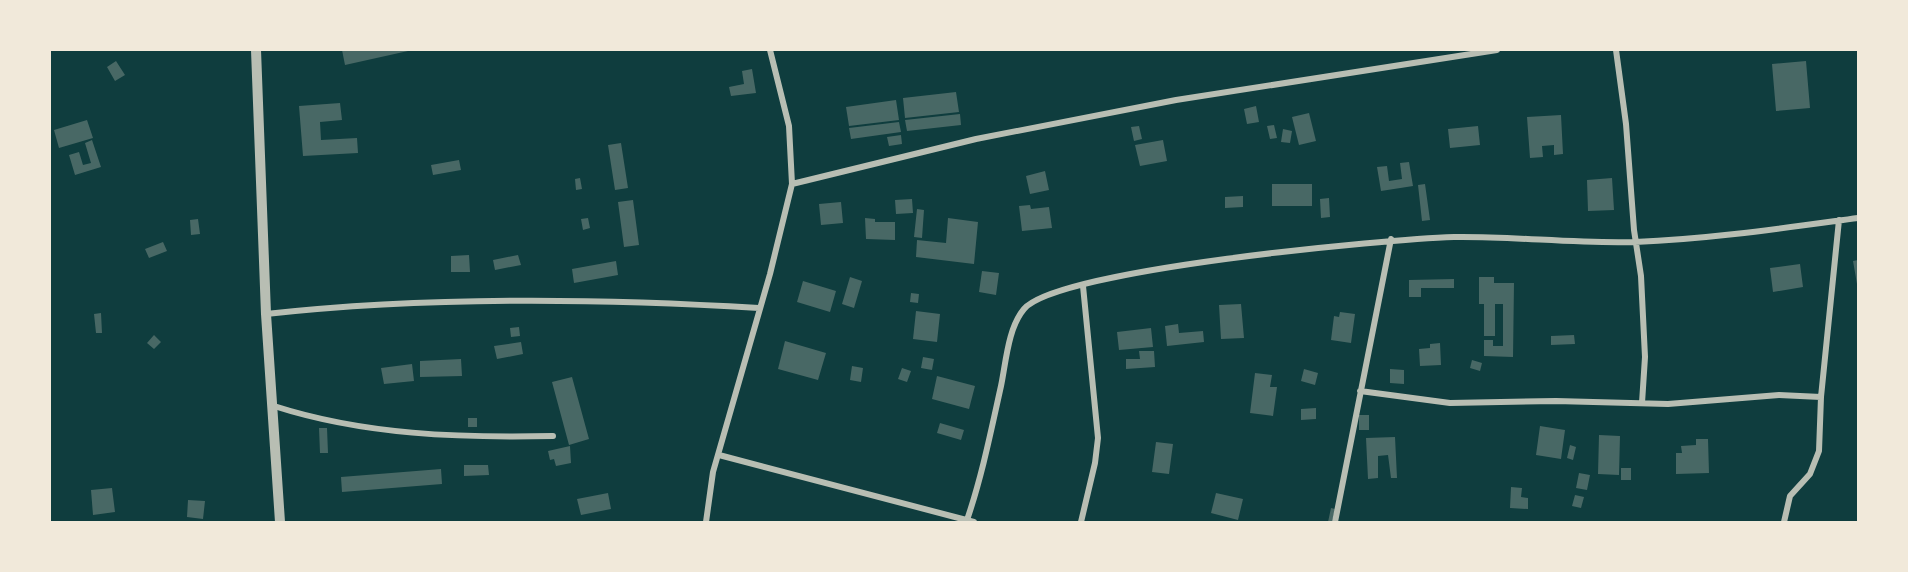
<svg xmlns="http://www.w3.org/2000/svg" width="1908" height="572" font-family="'DM Sans',sans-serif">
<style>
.building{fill:#486865}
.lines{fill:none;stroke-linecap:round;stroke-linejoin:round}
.minor{stroke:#b8beb3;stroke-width:6}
.tertiary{stroke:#b8beb3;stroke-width:10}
</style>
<rect width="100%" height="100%" fill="#0f3d3e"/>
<path class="building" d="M342,50H408V51L345,65Z
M116,61L125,75L115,81L107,67Z
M1806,61L1810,108L1776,111L1772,64Z
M752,69L756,93L731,96L729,87L744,84L742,71Z
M956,92L959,112L905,118L903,98Z
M896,100L899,120L849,126L846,107Z
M340,103L342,120L320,122L321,140L357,138L358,153L303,156L299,106Z
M1256,106L1259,122L1247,124L1244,109Z
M1309,113L1316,141L1299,145L1292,117Z
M960,114L961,125L907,131L905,120Z
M1561,115L1563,154L1554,155V145L1542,146L1543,157L1530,158L1527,117Z
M87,120L93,138L59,148L54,130Z
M899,122L901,132L851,139L849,128Z
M1274,125L1277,138L1270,139L1267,126Z
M1139,126L1142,139L1134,141L1131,127Z
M1478,126L1480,145L1450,148L1448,129Z
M1283,129L1292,131L1290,143L1281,142Z
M901,135L902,144L889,146L887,137Z
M92,140L101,167L75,175L69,155L79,152L83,165L91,163L85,143Z
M1163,140L1167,161L1140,166L1135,145Z
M621,143L628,188L615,190L608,145Z
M459,160L461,170L433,175L431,165Z
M1409,162L1413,186L1381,191L1377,167L1387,166L1389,181L1402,179L1400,163Z
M1045,171L1049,190L1030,194L1026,176Z
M580,178L582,189L576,190L575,179Z
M1612,178L1614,210L1588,211L1587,180Z
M1272,184H1312V206H1272Z
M1425,184L1430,220L1422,221L1418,185Z
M1243,196V207L1225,208V197Z
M1329,198L1330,217L1321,218L1320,199Z
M912,199L913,213L896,214L895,200Z
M633,200L639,245L624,247L618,202Z
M841,202L843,223L821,225L819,204Z
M1030,205L1031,209L1049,207L1052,228L1022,231L1019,206Z
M917,209L924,210L922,238L914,237Z
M588,218L590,228L583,230L581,219Z
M865,218L875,219V222H895V240L866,239Z
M948,218L978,222L974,264L916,257L917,240L946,243Z
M198,219L200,234L191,235L190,220Z
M163,242L167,251L149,258L145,249Z
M469,255L470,272H451V256Z
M518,255L521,265L495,270L493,260Z
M1858,260V284H1857L1853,261Z
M616,261L618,275L574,283L572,269Z
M1800,264L1803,287L1773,292L1770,268Z
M982,271L999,273L996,295L979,292Z
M850,277L862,281L854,308L842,304Z
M1479,277H1494V283H1514L1513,357L1484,356V340H1493V346H1503V304H1495V336H1484V304H1479Z
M1454,279V288H1421V297H1409V280Z
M803,281L836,291L830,312L797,302Z
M911,293L919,294L918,303L910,302Z
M1241,304L1244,338L1221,339L1219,305Z
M916,311L940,314L937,342L913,339Z
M1340,312L1355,314L1351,343L1331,340L1334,316L1339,317Z
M101,313L102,333H96L94,314Z
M1178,324L1179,333L1203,331L1204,342L1167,346L1165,326Z
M519,327L520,336L511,337L510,328Z
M1151,328L1153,347L1119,350L1117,332Z
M154,335L161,342L154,349L147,343Z
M1574,335L1575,344L1551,345V336Z
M785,341L826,353L818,380L778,369Z
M521,342L523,354L497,359L494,346Z
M1440,343L1441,365L1420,366L1419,349L1430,348V344Z
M1139,351H1154L1155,367L1126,369V359H1140Z
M923,357L934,359L932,370L921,368Z
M461,359L462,376L420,377V361Z
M1472,360L1482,363L1480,371L1470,368Z
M412,364L414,381L384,384L381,368Z
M852,366L863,368L861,382L850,380Z
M902,368L911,371L907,382L898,379Z
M1304,369L1318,373L1315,385L1301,381Z
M1390,369L1404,370V384L1390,383Z
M1255,373L1272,375L1270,387H1277L1273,416L1250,413Z
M937,376L975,386L969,409L932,399Z
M572,377L589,439L569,445L552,382Z
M1316,408V419L1301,420V409Z
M1359,415H1369V430H1359Z
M468,418H477V427H468Z
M940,423L964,430L961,440L937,433Z
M1540,426L1565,430L1561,459L1536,455Z
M319,428H327L328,453H320Z
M1599,435L1620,436L1619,475L1598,474Z
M1395,437L1397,478H1391L1388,455L1378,456V478L1368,479L1366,438Z
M1696,439H1708L1709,473L1676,474V453H1682L1681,446L1696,445Z
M1156,442L1173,444L1169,474L1152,472Z
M1570,445L1576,447L1573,460L1567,458Z
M570,446L571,463L556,466L554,459L550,460L548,451Z
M464,465H488L489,475L464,476Z
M1621,468H1631V480H1621Z
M441,469L442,484L342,492L341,477Z
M1579,473L1590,475L1587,490L1576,488Z
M1511,487L1522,488L1521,497L1528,498V509L1510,508Z
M112,488L115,512L93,515L91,490Z
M608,493L611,509L581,515L577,499Z
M1216,493L1243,499L1238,520L1211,513Z
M1575,495L1584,497L1581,508L1572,506Z
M188,500L205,501L203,519L187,517Z
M1331,508L1335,509L1332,522H1328Z"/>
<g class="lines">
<path class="minor" d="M1616,50L1626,124L1634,230L1641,276L1645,357L1642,403
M792,184L976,139L1176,100L1497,50
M266,314C429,296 595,298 759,308
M1360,391L1450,403L1556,401L1668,404L1779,395L1821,397
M274,406C364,435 460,438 553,436
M719,455L974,522
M967,520C982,476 991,431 1001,386C1006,362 1008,328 1024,309C1058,269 1389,239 1454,237C1514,236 1575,244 1635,242C1710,239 1784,228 1858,218
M706,522L713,472L770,274L792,184L789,126L770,50
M1081,522L1095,463L1098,438L1083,286
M1335,522L1391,239
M1784,522L1790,496L1810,474L1819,451L1821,397L1839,220"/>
<path class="tertiary" d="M256,50L266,314L280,522"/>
</g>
<rect width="1908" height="572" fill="none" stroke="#f1e9da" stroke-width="102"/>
</svg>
